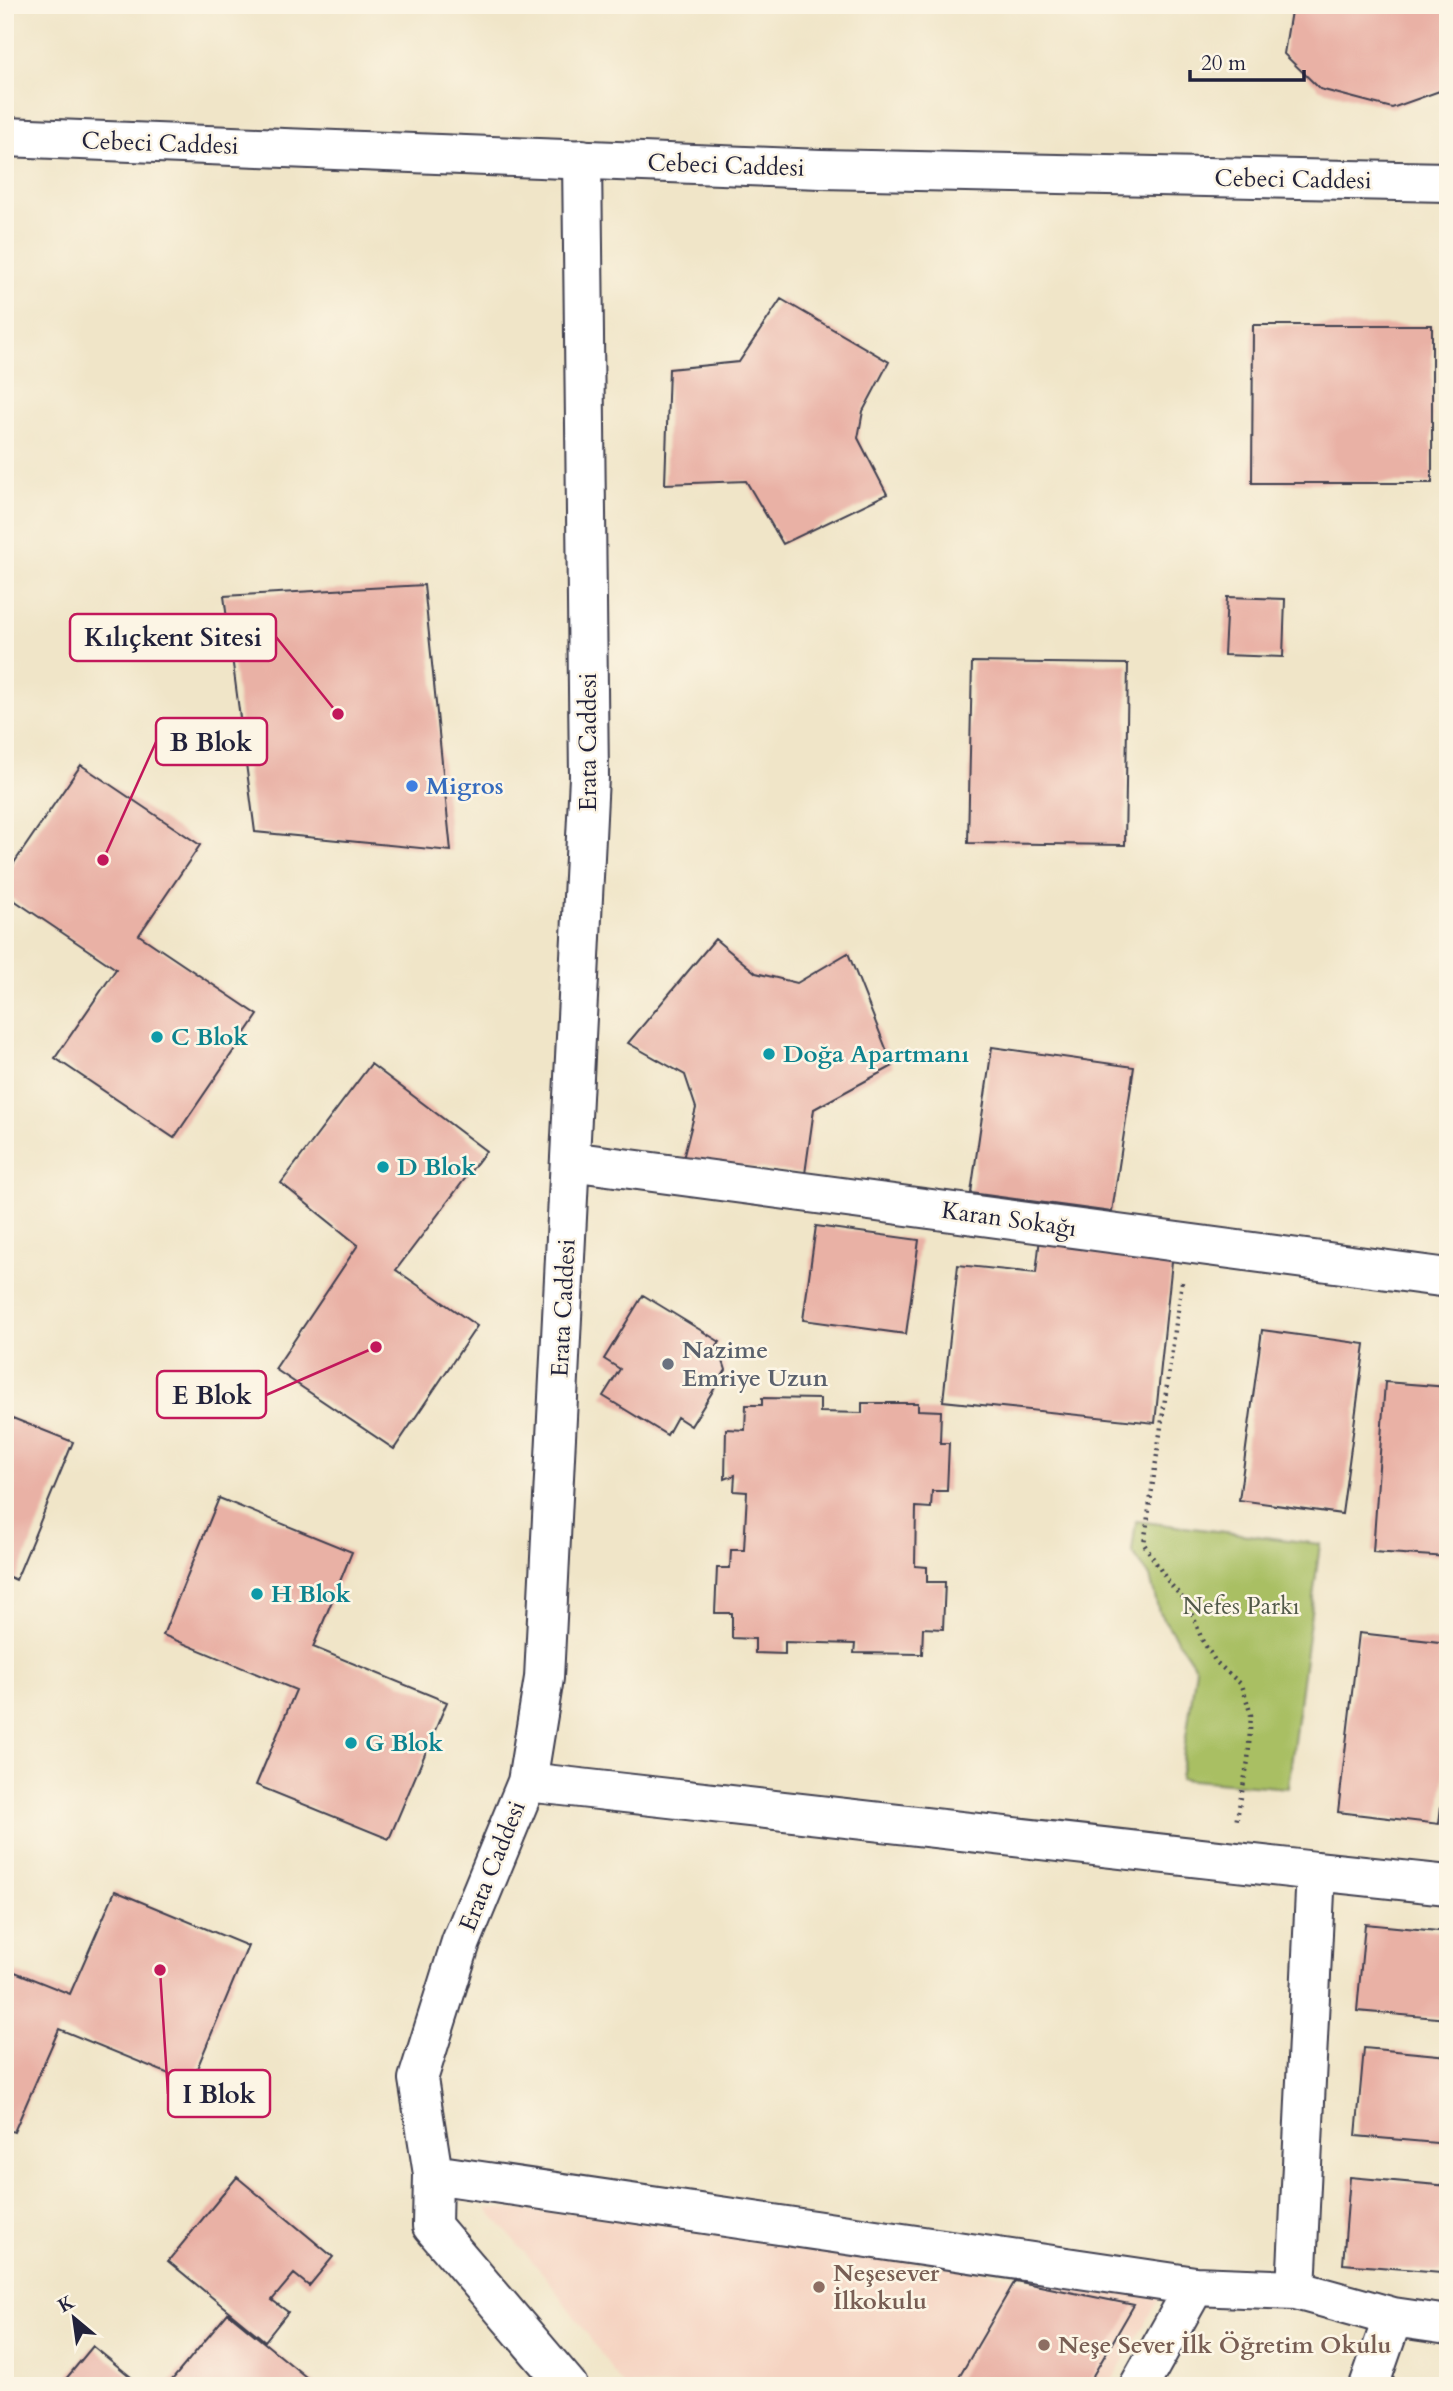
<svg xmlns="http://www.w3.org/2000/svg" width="1453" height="2391" font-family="Cardo,serif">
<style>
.built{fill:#f5d3c1}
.green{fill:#a9bf63;stroke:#66704f;stroke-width:2}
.building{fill:#e9b1a5}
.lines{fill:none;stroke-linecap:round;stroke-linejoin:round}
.street-casing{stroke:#413f50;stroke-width:42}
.secondary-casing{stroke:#413f50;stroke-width:42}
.path{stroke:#413f50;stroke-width:4.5;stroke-dasharray:2 5;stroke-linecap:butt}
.street{stroke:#fff;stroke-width:38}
.secondary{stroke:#fff;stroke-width:38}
.shop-dot{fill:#3f7fe0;stroke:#fcf5e5;stroke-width:2.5}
.culture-dot{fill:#0f9aa8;stroke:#fcf5e5;stroke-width:2.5}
.worship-dot{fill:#6b7280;stroke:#fcf5e5;stroke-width:2.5}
.education-dot{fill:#8d6e63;stroke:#fcf5e5;stroke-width:2.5}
.labels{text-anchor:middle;stroke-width:5;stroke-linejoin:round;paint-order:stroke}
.street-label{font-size:24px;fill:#22223b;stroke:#fcf5e5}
.shop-label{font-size:24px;font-weight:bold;fill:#366cbe;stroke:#fcf5e5;text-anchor:start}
.culture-label{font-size:24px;font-weight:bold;fill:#0d838f;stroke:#fcf5e5;text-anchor:start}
.worship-label{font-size:24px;font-weight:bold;fill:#5b616d;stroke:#fcf5e5;text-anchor:start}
.park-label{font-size:24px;fill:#515949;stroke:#fcf5e5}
.education-label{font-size:24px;font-weight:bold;fill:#785e54;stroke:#fcf5e5;text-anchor:start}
.leader{fill:none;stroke:#c2185b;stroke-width:2.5}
.callout-dot{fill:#c2185b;stroke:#fcf5e5;stroke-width:2.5}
.callout{fill:#fcf5e5;stroke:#c2185b;stroke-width:2.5}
.callout-label{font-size:26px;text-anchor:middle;font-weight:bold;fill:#22223b}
</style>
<rect width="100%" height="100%" fill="#fcf5e5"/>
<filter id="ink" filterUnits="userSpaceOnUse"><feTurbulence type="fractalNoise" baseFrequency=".0143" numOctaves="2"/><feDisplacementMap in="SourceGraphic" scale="14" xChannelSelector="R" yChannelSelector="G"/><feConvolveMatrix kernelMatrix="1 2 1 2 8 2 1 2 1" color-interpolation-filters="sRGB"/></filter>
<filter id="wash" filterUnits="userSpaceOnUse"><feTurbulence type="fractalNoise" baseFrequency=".00686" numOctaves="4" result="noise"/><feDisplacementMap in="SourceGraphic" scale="28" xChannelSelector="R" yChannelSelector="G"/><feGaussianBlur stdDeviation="1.57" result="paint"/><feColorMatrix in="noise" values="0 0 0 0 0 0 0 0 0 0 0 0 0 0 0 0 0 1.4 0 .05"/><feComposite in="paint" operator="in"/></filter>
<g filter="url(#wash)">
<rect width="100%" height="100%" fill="#f0e5c8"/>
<path class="built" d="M486,2208L583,2214L1160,2298L1109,2386H624L545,2276Z"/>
<path class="green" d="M1136,1521L1320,1544L1288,1788L1180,1779L1196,1668L1159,1612L1150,1577L1132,1552Z"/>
<g id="blocks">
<path class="building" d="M1292,5H1448V88L1392,108L1320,89L1284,54Z
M781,299L889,362L863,411L858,438L887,494L783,544L746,481L665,484L669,369L739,362Z
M1253,325H1432V483H1252Z
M424,585L451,851L255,832L224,596Z
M1227,597L1285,599L1283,657L1224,655Z
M972,662L1128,664L1125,845L968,843Z
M81,765L200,845L139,935L258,1015L174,1138L55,1058L116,969L5,894V876Z
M715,939L756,973L797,983L848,953L893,1066L814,1109L805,1174L683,1159L696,1108L685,1075L628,1043Z
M992,1047L1134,1067L1112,1212L971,1193Z
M371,1064L486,1151L396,1270L477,1326L394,1449L275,1369L358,1245L281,1183Z
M816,1226L919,1240L906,1334L803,1320Z
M1040,1238L1173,1252L1155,1423L943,1401L958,1265L1036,1273Z
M643,1295L720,1342L713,1352L722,1358L726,1370L691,1426L677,1417L667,1435L603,1396L620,1369L604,1359Z
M1262,1330L1365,1344L1342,1514L1239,1500Z
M1385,1382L1448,1387V1557L1373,1552Z
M762,1398L820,1399V1412L862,1413V1403H918V1410L941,1411L940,1443H949L947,1491H932L931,1508L916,1507L915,1566L927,1567V1582H945L943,1629L923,1628L922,1654L854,1653L855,1644L785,1642V1654L755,1653V1639L732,1638V1613H715L717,1568H730L731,1550H744L747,1492L734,1491L735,1475L725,1479L726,1429L745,1430L746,1405H762Z
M5,1415L73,1442L16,1580L5,1575Z
M219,1498L352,1552L313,1647L447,1702L389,1839L256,1785L296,1690L163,1635Z
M1359,1633L1448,1643V1761H1446L1439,1824L1338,1812Z
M115,1891L248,1946L191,2083L59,2029L14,2132L5,2129V1968L70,1994Z
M1365,1924L1448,1932V2019L1357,2011Z
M1364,2048L1448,2056V2144L1356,2136Z
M237,2177L333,2257L309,2286L294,2274L272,2300L288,2312L265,2341L168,2261Z
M1350,2177L1448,2186L1441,2272L1343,2264Z
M1015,2281L1134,2305L1087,2386H954Z
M228,2313L317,2386H167Z
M93,2346L142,2386H60Z"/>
</g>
</g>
<g filter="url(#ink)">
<use href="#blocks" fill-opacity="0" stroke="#413f50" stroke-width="2"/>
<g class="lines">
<g class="street-casing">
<path id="street" d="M570,1161L1448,1278
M527,1782L1316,1871
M433,2174L1195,2286
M1296,2290L1316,1871L1448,1885
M568,2386L432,2226L433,2174L418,2079L461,1942L527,1782L544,1678L589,777L582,159
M1139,2386L1195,2286L1296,2290L1393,2317L1448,2325
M1369,2386L1393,2317"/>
</g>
<g class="secondary-casing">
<path id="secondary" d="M5,137L821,169L1448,182"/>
</g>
<path class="path" d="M1182,1282L1144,1544L1167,1580L1190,1607L1202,1640L1216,1662L1242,1685L1251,1715L1248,1761L1236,1823"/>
<use href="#street" class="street"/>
<use href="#secondary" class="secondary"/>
</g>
</g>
<circle class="shop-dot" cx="412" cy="786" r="7"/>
<g class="culture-dot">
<circle cx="157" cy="1037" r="7"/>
<circle cx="769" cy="1054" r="7"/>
<circle cx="383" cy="1167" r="7"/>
<circle cx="257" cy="1594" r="7"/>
<circle cx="351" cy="1743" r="7"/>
</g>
<circle class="worship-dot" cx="668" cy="1364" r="7"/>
<g class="education-dot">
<circle cx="819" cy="2287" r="7"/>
<circle cx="1044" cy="2345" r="7"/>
</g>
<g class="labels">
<g class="street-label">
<text transform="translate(160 143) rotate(2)" y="8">Cebeci Caddesi</text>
<text transform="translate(726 165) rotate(2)" y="8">Cebeci Caddesi</text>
<text transform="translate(1293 179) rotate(1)" y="8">Cebeci Caddesi</text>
<text transform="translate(588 742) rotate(-90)" y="8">Erata Caddesi</text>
<text transform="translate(1009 1219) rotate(8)" y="8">Karan Sokağı</text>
<text transform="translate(563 1308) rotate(-87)" y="8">Erata Caddesi</text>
<text transform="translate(492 1866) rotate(-68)" y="8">Erata Caddesi</text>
</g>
<g class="shop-label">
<text x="426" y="794">Migros</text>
</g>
<g class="culture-label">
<text x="171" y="1045">C Blok</text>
<text x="783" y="1062">Doğa Apartmanı</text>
<text x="397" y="1175">D Blok</text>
<text x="271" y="1602">H Blok</text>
<text x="365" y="1751">G Blok</text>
</g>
<g class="worship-label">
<text x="682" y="1358">Nazime<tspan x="682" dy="28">Emriye Uzun</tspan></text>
</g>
<g class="park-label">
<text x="1241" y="1614">Nefes Parkı</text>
</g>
<g class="education-label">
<text x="833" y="2281">Neşesever<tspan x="833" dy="28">İlkokulu</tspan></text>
<text x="1058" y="2353">Neşe Sever İlk Öğretim Okulu</text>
</g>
</g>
<path class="leader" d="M338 714L276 637M103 860L156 742M376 1347L266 1395M160 1970L168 2094"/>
<g class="callout-dot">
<circle cx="338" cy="714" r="7"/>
<circle cx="103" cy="860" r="7"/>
<circle cx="376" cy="1347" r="7"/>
<circle cx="160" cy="1970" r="7"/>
</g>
<g class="callout">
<rect x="70" y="614" width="206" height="47" rx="7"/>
<rect x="156" y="718" width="111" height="47" rx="7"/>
<rect x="157" y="1371" width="109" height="47" rx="7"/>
<rect x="168" y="2070" width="102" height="47" rx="7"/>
</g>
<g class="callout-label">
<text x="173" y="646">Kılıçkent Sitesi</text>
<text x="211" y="751">B Blok</text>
<text x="212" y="1404">E Blok</text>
<text x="219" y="2103">I Blok</text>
</g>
<rect width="1453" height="2391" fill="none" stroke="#fcf5e5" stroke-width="28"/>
<g transform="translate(74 2318) rotate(331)" stroke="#fcf5e5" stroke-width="5" paint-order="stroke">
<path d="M0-5L12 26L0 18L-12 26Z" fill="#22223b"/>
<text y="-10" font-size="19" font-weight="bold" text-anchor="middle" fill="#22223b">K</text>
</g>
<path d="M1190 70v10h114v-10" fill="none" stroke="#22223b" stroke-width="3.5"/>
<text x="1201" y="70" font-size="21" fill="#22223b" stroke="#fcf5e5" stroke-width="5" paint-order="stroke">20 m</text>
</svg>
